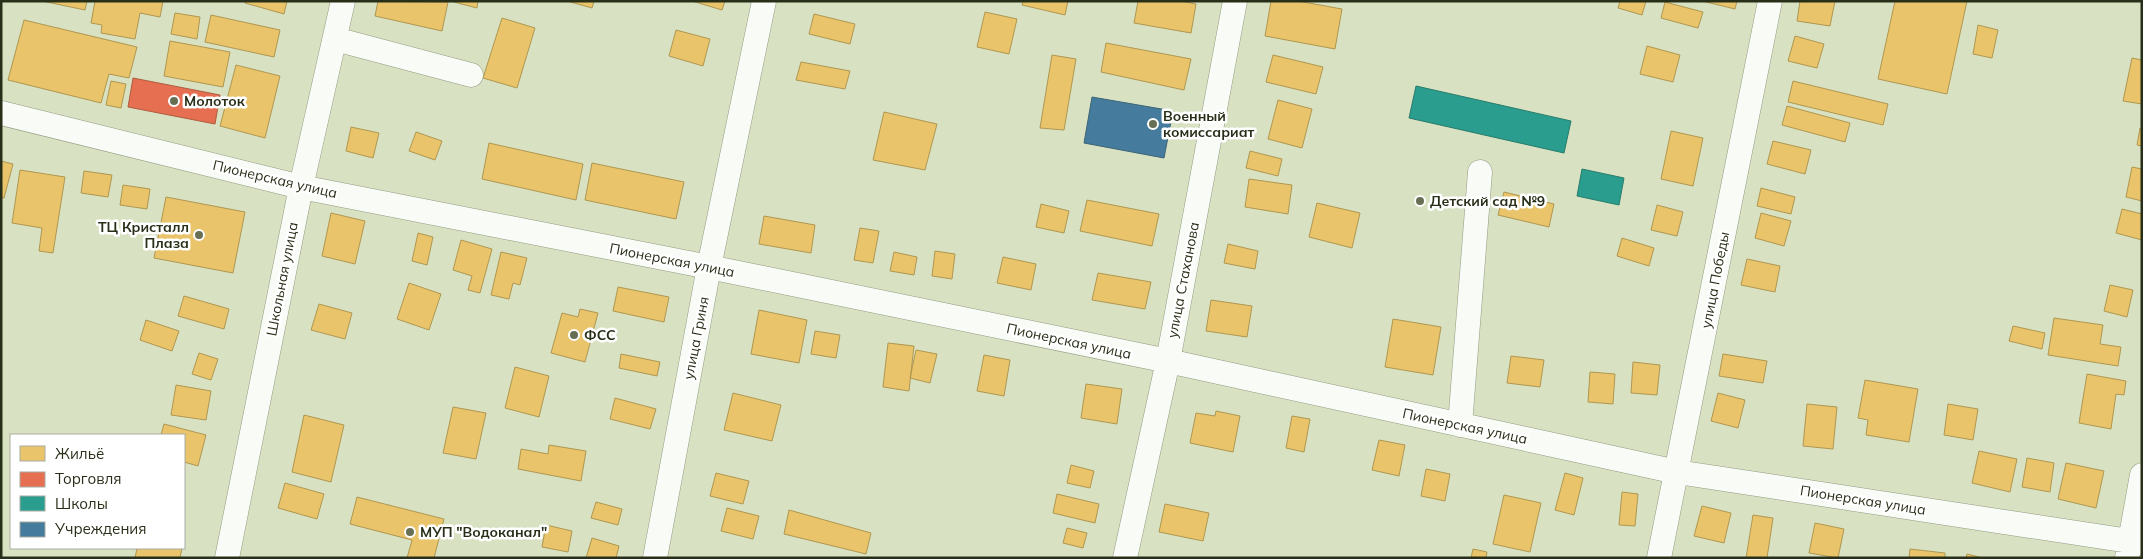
<svg xmlns="http://www.w3.org/2000/svg" width="2143" height="559" font-family="Mulish,sans-serif">
<style>
.homes{fill:#e9c46a;stroke:#af9751}
.shops{fill:#e76f51;stroke:#ae5c40}
.schools{fill:#2a9d8f;stroke:#297c6b}
.public{fill:#457b9d;stroke:#3c6475}
.lines{fill:none;stroke-linecap:round;stroke-linejoin:round}
.minor-casing{stroke:#939a82;stroke-width:25}
.minor{stroke:#f9fbf6;stroke-width:24}
.poi-dot{fill:#666e54;stroke:#fff;stroke-width:2}
.labels{text-anchor:middle;stroke-width:5;stroke-linejoin:round;paint-order:stroke}
.poi-label{font-size:14px;font-weight:bold;fill:#282f18;stroke:#fff;text-anchor:start}
.street-label{font-size:14px;fill:#282f18;stroke:#fff}
</style>
<rect width="100%" height="100%" fill="#d8e2c2"/>
<path class="homes" d="M42,1H87L85,10Z
M95,1H163L160,17L140,13L135,39L101,33L102,25L91,23Z
M246,1H287L284,14L245,3Z
M378,1L448,2L442,31L375,16Z
M450,1H478L477,8Z
M567,1H594L592,8Z
M692,1H725L722,10Z
M1023,1H1068L1065,15L1022,5Z
M1138,1H1181L1196,4L1191,33L1134,23Z
M1271,1H1298L1342,9L1335,49L1265,36Z
M1620,1H1646L1642,15L1618,8Z
M1702,1H1737L1735,9Z
M1800,1H1835L1830,26L1797,21Z
M1895,1H1967L1947,94L1878,79Z
M1665,2L1703,12L1698,28L1661,18Z
M985,12L1017,19L1009,54L977,47Z
M175,13L200,17L197,39L171,34Z
M814,14L855,24L850,44L809,34Z
M211,15L280,30L274,57L205,42Z
M502,18L535,28L517,88L483,78Z
M24,20L137,47L129,78L109,74L101,103L8,80Z
M1978,25L1998,30L1992,58L1973,54Z
M676,30L710,39L703,66L669,56Z
M1795,36L1824,44L1817,68L1788,61Z
M170,41L230,52L223,87L164,76Z
M1106,43L1191,59L1184,90L1101,72Z
M1647,46L1680,55L1673,82L1640,74Z
M1052,55L1076,59L1064,130L1040,128Z
M1273,55L1323,67L1316,94L1266,82Z
M2132,58L2142,60V104L2123,101Z
M801,62L850,71L845,89L796,80Z
M236,65L280,76L265,138L220,126Z
M111,81L126,84L121,108L106,105Z
M1793,81L1888,104L1883,125L1788,102Z
M1278,100L1312,109L1302,148L1268,139Z
M1787,106L1850,123L1845,142L1782,125Z
M884,112L937,124L925,170L873,160Z
M351,127L379,133L373,158L346,151Z
M2140,128L2142,129V146L2137,145Z
M1671,131L1703,138L1693,186L1661,179Z
M416,132L442,141L435,160L409,151Z
M1773,141L1811,150L1805,174L1767,164Z
M489,143L583,164L576,200L482,179Z
M1250,151L1282,159L1278,176L1246,168Z
M1,161L13,164L4,198H1Z
M592,163L684,182L676,219L585,200Z
M2132,167L2142,169V201L2126,197Z
M20,170L65,177L53,253L39,251L42,228L12,223Z
M84,171L112,175L108,197L81,193Z
M1249,179L1292,185L1288,214L1245,207Z
M123,185L150,189L147,209L120,205Z
M1761,188L1795,197L1791,214L1757,206Z
M1504,192L1554,204L1549,227L1498,215Z
M166,197L245,212L233,273L154,258Z
M1087,200L1159,214L1152,246L1080,231Z
M1317,203L1360,213L1352,248L1309,237Z
M1041,204L1069,211L1064,233L1036,227Z
M1657,205L1683,212L1677,236L1651,230Z
M2122,209L2142,214V240L2116,233Z
M331,213L365,221L355,264L322,256Z
M1761,213L1791,221L1784,246L1755,238Z
M764,216L815,225L811,253L759,244Z
M860,228L879,231L873,263L854,260Z
M418,233L433,237L427,265L412,261Z
M1622,238L1654,248L1649,266L1617,256Z
M461,240L492,249L480,293L468,290L472,276L453,270Z
M1228,244L1258,251L1255,269L1224,263Z
M935,251L955,254L952,279L932,276Z
M501,252L527,258L520,285L513,283L509,299L491,295Z
M894,252L917,257L914,275L890,271Z
M1003,257L1036,264L1031,290L997,283Z
M1747,259L1780,266L1775,292L1741,285Z
M1098,273L1151,282L1145,309L1092,300Z
M409,283L441,294L429,330L397,319Z
M2110,285L2133,290L2127,317L2104,311Z
M618,287L669,297L664,322L613,311Z
M184,296L229,309L224,329L178,316Z
M1211,300L1252,306L1247,337L1206,331Z
M319,304L352,313L345,339L311,330Z
M580,309L598,313L585,362L551,353L562,313L578,317Z
M759,310L807,320L799,363L751,354Z
M2054,318L2103,325L2100,344L2121,347L2118,366L2048,355Z
M1393,319L1441,327L1433,375L1385,367Z
M146,320L179,331L172,351L140,340Z
M2013,326L2045,333L2042,349L2009,341Z
M815,331L840,335L836,358L811,354Z
M888,343L914,346L909,391L883,387Z
M916,350L937,354L930,383L910,378Z
M199,353L218,359L211,380L192,374Z
M621,354L660,362L657,376L619,368Z
M1723,354L1767,361L1763,383L1719,376Z
M984,355L1010,360L1004,396L977,391Z
M1511,356L1544,360L1540,387L1507,383Z
M1633,362L1660,365L1657,395L1631,393Z
M515,367L549,376L539,417L505,408Z
M1590,372L1615,374L1613,404L1588,402Z
M2087,374L2126,381L2124,395L2116,394L2111,429L2079,423Z
M1865,380L1918,389L1909,442L1866,435L1868,420L1858,418Z
M1086,384L1122,389L1117,424L1081,418Z
M176,385L211,391L206,420L171,415Z
M733,393L781,405L772,441L724,430Z
M1718,393L1745,400L1738,428L1711,421Z
M615,398L656,409L650,429L610,419Z
M1807,404L1837,407L1833,449L1803,446Z
M1948,404L1978,409L1973,440L1944,435Z
M453,407L486,413L476,459L443,453Z
M1216,411L1240,416L1233,452L1190,443L1196,413L1215,416Z
M304,415L344,425L331,482L292,472Z
M1292,416L1310,419L1304,452L1286,448Z
M164,424L206,435L198,466L184,462V435H161Z
M1379,440L1405,445L1399,476L1372,470Z
M549,445L586,451L581,481L518,469L521,449L548,454Z
M1979,451L2017,459L2010,492L1972,483Z
M2027,458L2054,463L2050,492L2022,487Z
M2066,463L2104,471L2096,508L2058,499Z
M1071,465L1094,471L1090,488L1067,483Z
M1426,469L1450,474L1445,501L1421,496Z
M716,473L749,481L743,504L710,496Z
M1565,473L1583,478L1574,515L1555,510Z
M285,483L324,494L317,519L278,508Z
M1622,492L1638,494L1635,526L1619,525Z
M1057,494L1099,504L1095,523L1053,513Z
M1504,495L1541,503L1530,552L1493,544Z
M357,497L444,519L434,558H407L412,540L350,524Z
M596,502L622,509L618,525L591,518Z
M1165,504L1209,513L1203,541L1159,532Z
M1702,506L1731,513L1724,543L1694,536Z
M727,508L759,516L753,539L721,531Z
M789,510L871,533L866,554L784,534Z
M1753,515L1773,518L1767,558H1746Z
M1815,523L1844,529L1838,558L1809,553Z
M546,525L572,531L568,552L542,547Z
M1067,528L1087,533L1083,548L1063,543Z
M592,538L619,546L616,558H586Z
M137,548H182L180,558H135Z
M1473,549L1487,552L1486,558H1471Z
M1910,549L1945,553V558H1909Z
M1967,554L1983,558H1966Z"/>
<path class="shops" d="M133,78L220,95L215,124L128,107Z"/>
<path class="schools" d="M1416,86L1571,121L1564,153L1409,118Z
M1582,169L1624,178L1619,205L1577,196Z"/>
<path class="public" d="M1092,97L1173,111L1164,158L1084,143Z"/>
<g class="lines">
<g class="minor-casing">
<path id="minor" d="M335,39L471,75
M1,113L301,187L709,267L1168,361L1677,472L2142,543
M1460,425L1480,172
M227,558L301,187L343,1
M655,558L709,267L764,1
M1125,558L1168,361L1235,1
M1659,558L1770,1
M2127,558L2142,475"/>
</g>
<use href="#minor" class="minor"/>
</g>
<g class="poi-dot">
<circle cx="174" cy="101" r="5"/>
<circle cx="1153" cy="124" r="5"/>
<circle cx="1420" cy="201" r="5"/>
<circle cx="199" cy="235" r="5"/>
<circle cx="574" cy="335" r="5"/>
<circle cx="410" cy="532" r="5"/>
</g>
<g class="labels">
<g class="poi-label">
<text x="184" y="106">Молоток</text>
<text x="1163" y="121">Военный<tspan x="1163" dy="16">комиссариат</tspan></text>
<text x="1430" y="206">Детский сад №9</text>
<text x="189" y="232" text-anchor="end">ТЦ Кристалл<tspan x="189" dy="16">Плаза</tspan></text>
<text x="584" y="340">ФСС</text>
<text x="420" y="537">МУП "Водоканал"</text>
</g>
<g class="street-label">
<text transform="translate(275 179) rotate(13)" y="5">Пионерская улица</text>
<text transform="translate(672 260) rotate(11)" y="5">Пионерская улица</text>
<text transform="translate(282 279) rotate(-79)" y="5">Школьная улица</text>
<text transform="translate(1183 280) rotate(-79)" y="5">улица Стаханова</text>
<text transform="translate(1715 280) rotate(-79)" y="5">улица Победы</text>
<text transform="translate(696 338) rotate(-79)" y="5">улица Гриня</text>
<text transform="translate(1069 341) rotate(12)" y="5">Пионерская улица</text>
<text transform="translate(1465 426) rotate(12)" y="5">Пионерская улица</text>
<text transform="translate(1863 500) rotate(9)" y="5">Пионерская улица</text>
</g>
</g>
<rect width="2143" height="559" fill="none" stroke="#282f18" stroke-width="5"/>
<rect x="10" y="434" width="175" height="115" fill="#ffffff" stroke="#a9aca3"/>
<rect x="20" y="446" width="25" height="15" fill="#e9c46a" stroke="#a9aca3"/>
<text x="55" y="459" font-size="15" fill="#282f18">Жильё</text>
<rect x="20" y="472" width="25" height="15" fill="#e76f51" stroke="#a9aca3"/>
<text x="55" y="484" font-size="15" fill="#282f18">Торговля</text>
<rect x="20" y="496" width="25" height="15" fill="#2a9d8f" stroke="#a9aca3"/>
<text x="55" y="509" font-size="15" fill="#282f18">Школы</text>
<rect x="20" y="522" width="25" height="15" fill="#457b9d" stroke="#a9aca3"/>
<text x="55" y="534" font-size="15" fill="#282f18">Учреждения</text>
</svg>
